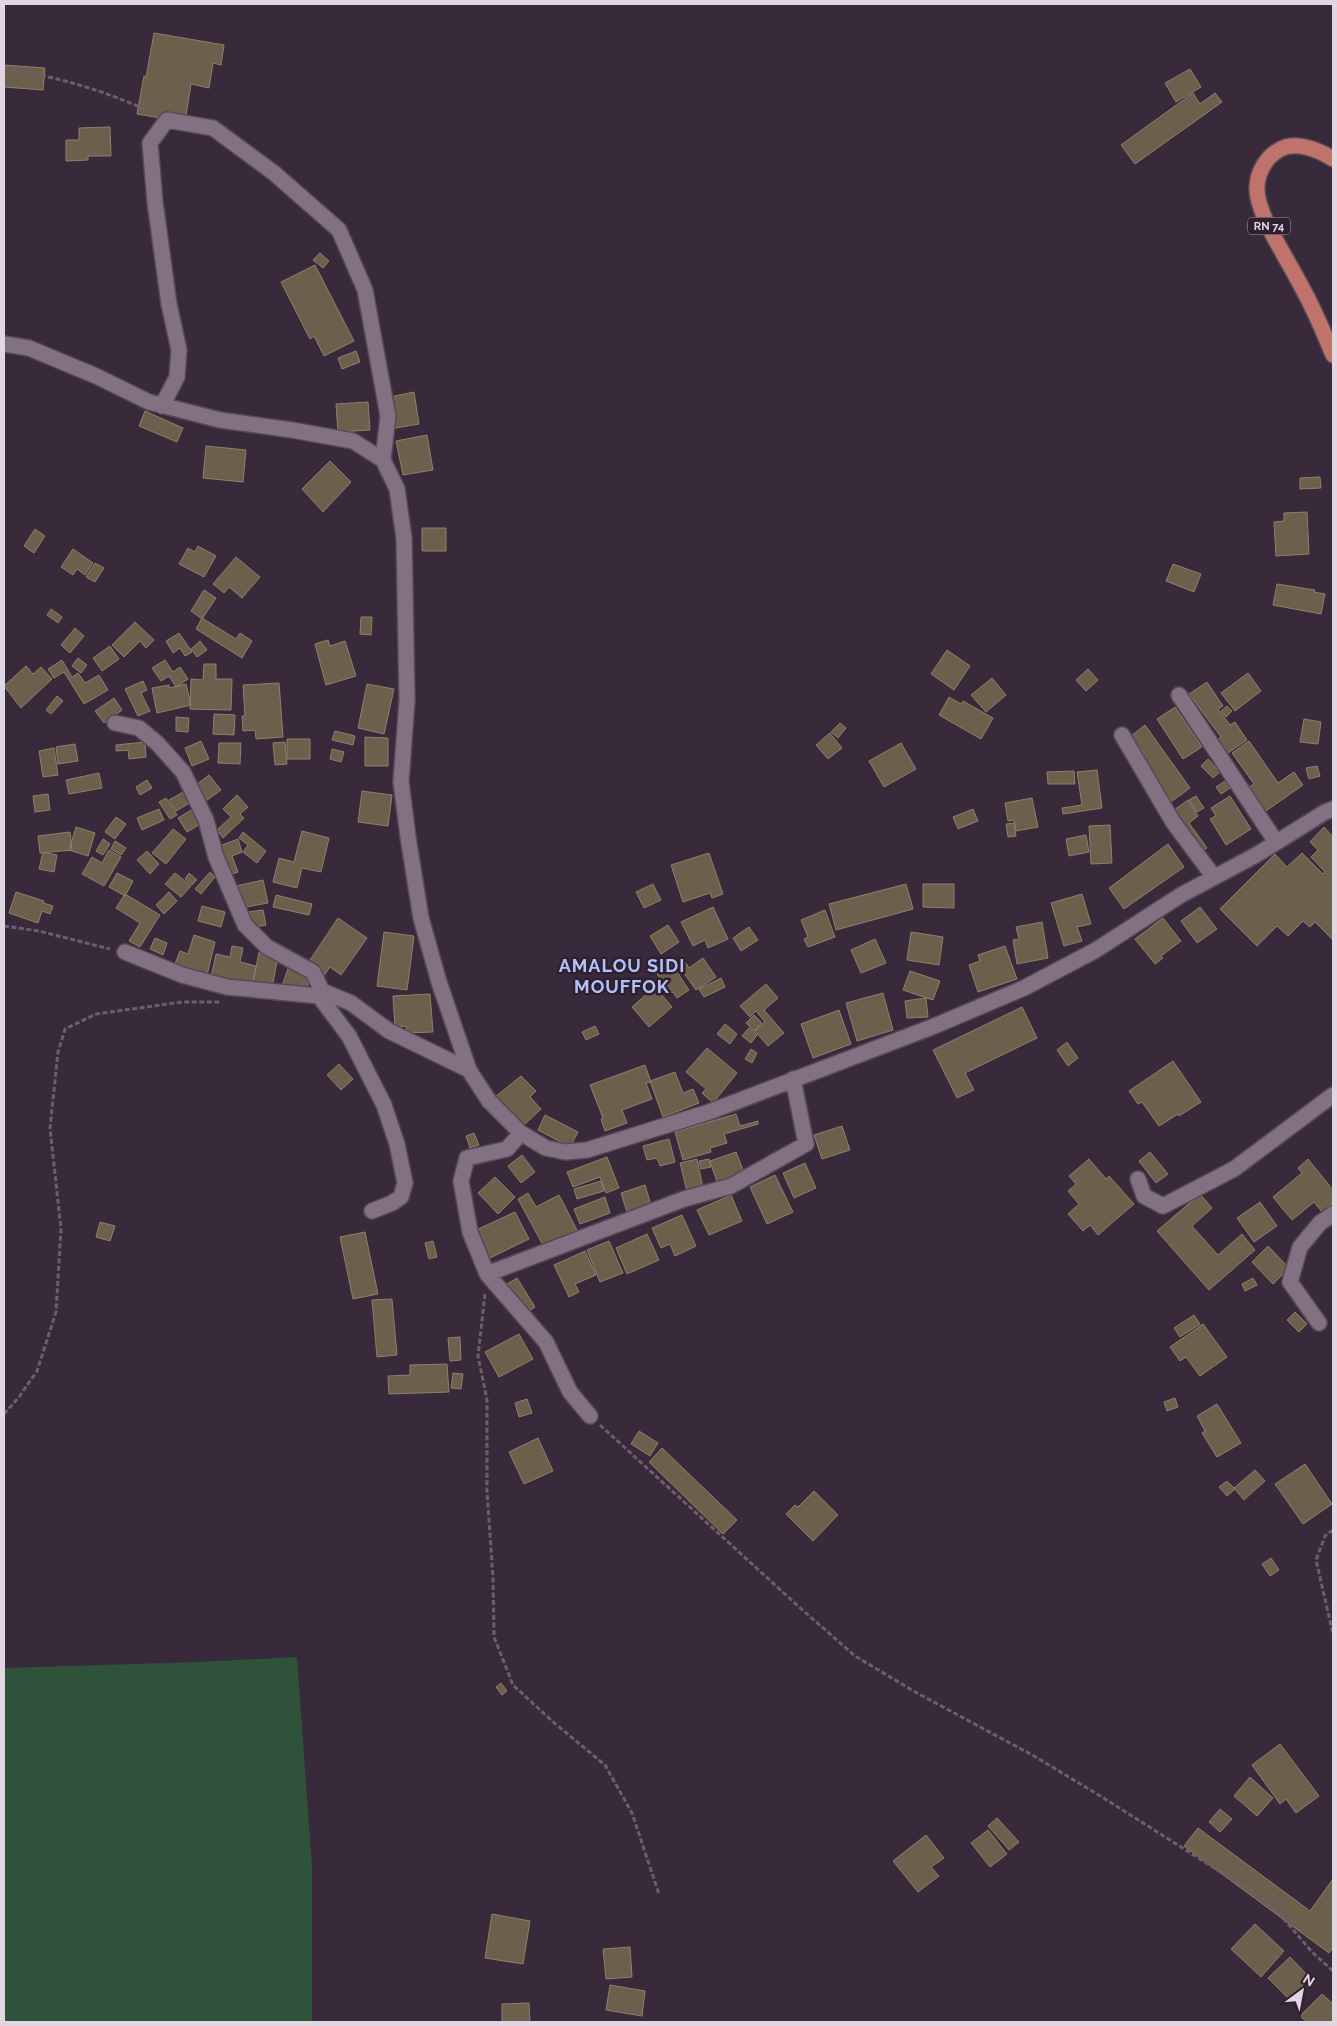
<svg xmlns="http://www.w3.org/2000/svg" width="1337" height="2026" font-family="Raleway,sans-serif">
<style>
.green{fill:#2e523a}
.building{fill:#6c604c;stroke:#8e816b}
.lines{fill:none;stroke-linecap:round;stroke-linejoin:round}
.minor-casing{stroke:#554957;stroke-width:18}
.major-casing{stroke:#554957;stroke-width:18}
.path{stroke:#6c5f6d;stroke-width:3;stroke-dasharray:5 2.5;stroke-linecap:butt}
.minor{stroke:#817183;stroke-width:15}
.major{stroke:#c0736a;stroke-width:15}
.labels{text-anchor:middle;stroke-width:5;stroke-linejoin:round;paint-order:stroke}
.shield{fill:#2e2030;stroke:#aba0ad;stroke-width:1}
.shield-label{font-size:11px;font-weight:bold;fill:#e1d7e2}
.district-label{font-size:18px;font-weight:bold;letter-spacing:1px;fill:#b1c2f9;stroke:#2e2030}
</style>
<rect width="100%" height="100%" fill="#382a3a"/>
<path class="green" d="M297,1657L312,1867V2022H4V1668L199,1662Z"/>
<path class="building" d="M154,33L224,45L221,65L213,63L209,88L191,84L185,122L137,114L144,76L146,77Z
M4,65L45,68L43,90L4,87Z
M1190,69L1201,87L1176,102L1165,83Z
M1193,93L1200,104L1215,93L1222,102L1135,164L1121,145Z
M110,127L111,156H88V160L66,161V140H79V128Z
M320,253L329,261L323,268L313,260Z
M315,265L354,341L324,356L314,336L310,339L281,282Z
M356,351L360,362L342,369L338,358Z
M414,392L419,424L395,428L390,397Z
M368,402L370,430L338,432L336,404Z
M145,411L183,428L177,442L139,426Z
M427,435L433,470L403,475L396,441Z
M206,446L246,450L243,482L203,478Z
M330,461L351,482L323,512L302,489Z
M1320,477L1321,488L1300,489V478Z
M1307,512L1309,554L1276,556L1274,522L1284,521V513Z
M422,528H446V551H422Z
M35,529L45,536L34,553L24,546Z
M198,546L216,556L204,577L179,564L188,548L195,552Z
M73,549L93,563L85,575L77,569L73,575L61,567Z
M236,557L260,577L242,598L229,587L224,593L213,584Z
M95,563L104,568L95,582L86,577Z
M1173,564L1201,574L1194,592L1166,581Z
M1277,584L1315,590L1314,592L1325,594L1321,614L1273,605Z
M204,590L216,598L202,619L191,611Z
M51,609L62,617L58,623L47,615Z
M361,617H372L371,635L360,634Z
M202,618L236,639L240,633L252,641L242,658L196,629Z
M135,622L154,640L146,648L140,641L124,657L112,645Z
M75,628L84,636L70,653L61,645Z
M179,633L192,652L185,656L180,648L173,653L166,641Z
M328,640L330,646L345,641L356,676L326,685L315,644Z
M200,641L207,650L197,657L191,649Z
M110,646L119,659L102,671L93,658Z
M947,650L970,666L954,690L931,674Z
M78,658L87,665L81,673L72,666Z
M62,660L72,677L78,673L85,683L99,675L108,690L84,704L64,672L54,678L48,669Z
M165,660L173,672L180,667L188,679L176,687L169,676L161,681L152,668Z
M204,664H216V679H232L231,710L190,709L191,679L203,680Z
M26,666L33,674L41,667L52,679L21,708L4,686Z
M1088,669L1098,680L1086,691L1076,680Z
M1248,673L1261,691L1235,711L1221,693Z
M992,678L1006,695L986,712L971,695Z
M143,681L147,690L141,693L150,711L138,716L125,689Z
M1207,682L1223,706L1218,709L1230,725L1235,722L1247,740L1222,757L1213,743L1221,737L1189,694Z
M279,683L283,737L256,739L255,730L243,731L242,716H245L243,685Z
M186,684L191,705L157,713L152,688L169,685V688Z
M367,684L394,689L384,734L358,728Z
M57,696L63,701L51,714L46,710Z
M949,697L961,704L963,701L993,718L981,739L939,715Z
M114,698L122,710L104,723L95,711Z
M1227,706L1232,711L1226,717L1221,711Z
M1175,707L1202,747L1183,759L1157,719Z
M214,714L235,715L234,735L213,734Z
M176,717L189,718L188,732L176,731Z
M1304,719L1321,722L1318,744L1300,742Z
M840,723L846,728L838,738L831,732Z
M1145,725L1190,788L1171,802L1139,757L1144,754L1131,736Z
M335,731L355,736L353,745L332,740Z
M830,733L842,748L828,759L816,745Z
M365,737L388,738V766H365Z
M287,739H310V759H287Z
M201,741L209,759L192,766L185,748Z
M1249,741L1278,783L1294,772L1303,785L1263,813L1246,789L1254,784L1232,753Z
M145,742L146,757L129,759L128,750L116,751V745Z
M285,742L287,764L275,765L273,743Z
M219,743H241L240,764L218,763Z
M901,743L916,769L884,787L869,761Z
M75,744L78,761L58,764L56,747Z
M54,748L58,775L43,777L39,751Z
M332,749L344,752L341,762L330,759Z
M1208,759L1220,772L1213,778L1201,766Z
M1317,766L1320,776L1309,779L1306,768Z
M1097,770L1102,808L1063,814L1062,808L1082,805L1077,772Z
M1074,771L1075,784H1048L1047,772Z
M99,773L102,788L69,794L66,780Z
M209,775L221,790L203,803L192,788Z
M147,780L152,788L140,795L136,787Z
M1225,781L1230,788L1221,794L1216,787Z
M185,791L191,802L176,811L169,800Z
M362,791L392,795L388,826L358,822Z
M48,794L50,810L35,812L33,796Z
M237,795L248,807L240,814L244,818L223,838L217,830L231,817L223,809Z
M1196,796L1204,808L1197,812L1189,800Z
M1230,796L1251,829L1226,845L1210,819L1216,816L1211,808Z
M166,798L177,815L170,819L159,802Z
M1032,798L1038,827L1016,831L1014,820L1008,821L1005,803Z
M1188,800L1198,816L1189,823L1207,848L1198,854L1174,810Z
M195,808L204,822L187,832L178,818Z
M159,809L164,820L142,830L137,818Z
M973,809L978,821L958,829L953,817Z
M116,817L126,824L115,839L105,832Z
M1014,823L1016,836L1008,837L1006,824Z
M1110,825L1112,863L1091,864L1089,826Z
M76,827L95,833L88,856L69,850Z
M1324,827L1333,837V940L1315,922L1310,927L1303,921L1288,936L1277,926L1257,946L1220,909L1275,854L1287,867L1302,853L1323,874L1325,872L1311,857L1318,850L1310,842Z
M173,829L186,839L166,864L152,853Z
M302,831L329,838L321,872L302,868L297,888L273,882L279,858L294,862Z
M70,832L72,850L40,853L38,836Z
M243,832L266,851L257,863L243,852L248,845L239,838Z
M1086,835L1089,852L1069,856L1066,839Z
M103,839L110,844L103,855L96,851Z
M238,839L242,852L232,856L238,872L227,876L217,847Z
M115,841L126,848L121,855L111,849Z
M1168,844L1184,867L1124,909L1109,888Z
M109,850L121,857L104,886L82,874L92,857L102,863Z
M147,851L159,864L150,874L137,860Z
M43,852L57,855L54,872L39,869Z
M709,853L723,894L712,898L710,893L683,902L671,865Z
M210,872L215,877L201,894L195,889Z
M117,873L133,881L125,896L109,887Z
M175,873L191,886L181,897L165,884Z
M189,873L197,880L192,885L185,879Z
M263,880L268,903L241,908L236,886Z
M653,884L661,900L644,908L636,892Z
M906,884L913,909L836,930L829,904Z
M923,884H954V908L923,907Z
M16,892L44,901L43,903L53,906L50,914L42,911L38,923L9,913Z
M169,892L177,901L164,914L156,905Z
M125,894L160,915L140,947L129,941L140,923L116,908Z
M1082,894L1091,924L1077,927L1082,941L1064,946L1051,903Z
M276,895L312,904L309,915L273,907Z
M202,906L225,912L221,927L198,921Z
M713,907L728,939L708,948L705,940L693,946L681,922Z
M1200,907L1217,929L1197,943L1181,921Z
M263,910L266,925L251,928L248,912Z
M825,910L835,937L808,947L804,939L808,937L801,920Z
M338,918L367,938L341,975L330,967L323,977L306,966Z
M1163,918L1181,941L1161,956L1163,958L1155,964L1135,939Z
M1042,922L1048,958L1017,964L1013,940L1019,939L1016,927Z
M668,925L679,942L661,954L650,936Z
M749,927L758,940L741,951L733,938Z
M384,932L414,936L407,990L377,986Z
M911,932L943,937L939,965L907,960Z
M194,935L215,942L207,975L175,964L180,951L188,954Z
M155,938L167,943L163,955L150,949Z
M875,939L886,963L861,973L851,950Z
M232,946L243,948L240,962L256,966L252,985L211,977L216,954L230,957Z
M1005,946L1017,979L978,992L969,965L980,961L978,955Z
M259,952L278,956L272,988L253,984Z
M682,957L689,968L703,958L716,977L696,990L683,972L679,975L689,990L677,998L673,992L671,993L657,974Z
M289,966L311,974L305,994L282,986Z
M910,971L940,981L933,1000L903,990Z
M721,978L725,987L704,997L699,989Z
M766,984L778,998L764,1010L784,1033L768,1046L755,1031L765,1022L756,1011L750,1017L740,1006Z
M655,987L672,1007L649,1027L632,1007Z
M883,993L893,1030L857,1041L846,1003Z
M430,994L433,1032L407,1033L406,1026L395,1027L393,996Z
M926,998L928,1017L907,1018L905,1001Z
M1022,1007L1037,1038L965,1073L974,1090L957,1098L933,1050Z
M839,1010L851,1044L813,1058L801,1024Z
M754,1015L762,1023L754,1031L746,1023Z
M725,1024L737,1034L730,1044L717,1034Z
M595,1026L599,1034L586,1040L582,1032Z
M749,1028L757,1035L751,1043L742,1036Z
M1067,1042L1078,1058L1068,1066L1057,1050Z
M707,1048L737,1073L713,1103L702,1093L706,1089L686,1072Z
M751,1049L757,1053L752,1063L745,1059Z
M1173,1061L1201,1102L1179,1116L1178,1114L1159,1126L1142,1102L1138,1104L1129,1091Z
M339,1064L353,1079L341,1090L327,1075Z
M645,1065L651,1082L646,1083L652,1099L622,1110L627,1123L605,1131L601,1119L603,1118L590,1085Z
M675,1072L683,1093L693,1089L699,1103L663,1117L650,1081Z
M521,1076L536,1091L530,1097L541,1109L523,1126L495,1097Z
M736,1114L740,1126L758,1121V1124L724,1134L727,1143L710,1148L711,1152L683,1160L675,1132Z
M545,1115L578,1132L570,1147L538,1130Z
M842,1126L850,1150L822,1159L814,1135Z
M474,1133L479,1145L470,1148L466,1136Z
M669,1139L675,1162L660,1166L657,1158L647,1160L643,1146Z
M736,1152L745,1175L718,1185L710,1161Z
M1150,1152L1168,1174L1156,1183L1139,1161Z
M522,1155L535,1172L521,1183L508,1166Z
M607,1157L619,1188L606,1193L600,1177L573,1187L567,1172Z
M697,1159L703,1188L687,1191L680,1163Z
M709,1159L711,1167L701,1169L699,1161Z
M1089,1159L1106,1179L1109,1176L1134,1204L1098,1235L1090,1225L1083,1231L1068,1214L1079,1204L1068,1191L1076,1184L1069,1176Z
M1308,1159L1333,1190V1203L1322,1212L1314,1202L1292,1220L1273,1197L1302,1173L1298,1168Z
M805,1163L816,1188L794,1198L783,1173Z
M775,1175L793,1212L767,1224L750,1187Z
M495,1177L515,1197L498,1214L478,1193Z
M601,1181L604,1191L577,1199L574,1189Z
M645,1185L651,1205L627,1212L621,1193Z
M528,1193L536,1207L559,1195L577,1230L544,1247L518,1199Z
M1200,1194L1212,1208L1192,1226L1218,1255L1242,1234L1255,1250L1209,1290L1157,1231Z
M731,1195L742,1221L709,1235L697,1210Z
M605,1197L610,1213L580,1224L574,1209Z
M1260,1202L1277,1226L1254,1242L1237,1218Z
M515,1212L529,1239L488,1259L474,1231Z
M682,1215L696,1246L675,1256L670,1244L661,1248L652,1228Z
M100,1222L115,1226L110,1241L96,1237Z
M365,1232L378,1294L353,1299L340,1237Z
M647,1234L659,1260L627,1274L616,1248Z
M433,1241L437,1257L429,1259L425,1243Z
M609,1241L623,1273L600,1282L587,1250Z
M1268,1246L1289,1268L1273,1284L1252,1262Z
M585,1251L596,1275L575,1284L579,1292L569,1297L554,1265Z
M517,1278L535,1307L526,1313L507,1284Z
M1253,1278L1257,1285L1245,1291L1242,1284Z
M392,1299L397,1355L377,1357L372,1300Z
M1295,1312L1307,1324L1299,1332L1287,1320Z
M1194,1315L1200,1324L1180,1337L1174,1328Z
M1203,1324L1227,1357L1200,1376L1186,1357L1180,1361L1170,1347Z
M519,1334L533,1359L499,1377L485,1352Z
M460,1337L461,1360L450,1361L448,1338Z
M447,1364L449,1392L389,1394L388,1376L410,1375V1365Z
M453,1373L463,1374L461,1389L451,1388Z
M1175,1398L1178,1407L1167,1411L1164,1402Z
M527,1399L532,1413L519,1417L515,1403Z
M1217,1404L1241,1443L1217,1457L1202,1433L1205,1431L1197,1416Z
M639,1431L658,1443L650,1456L631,1444Z
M538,1438L553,1471L524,1484L509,1452Z
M662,1448L737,1520L723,1534L649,1462Z
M1305,1464L1332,1504L1303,1524L1275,1484Z
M1255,1470L1265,1481L1244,1500L1234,1488Z
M1227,1481L1235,1489L1227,1496L1219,1487Z
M814,1491L838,1515L813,1541L786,1514L795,1505L798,1507Z
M1271,1558L1279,1570L1270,1576L1262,1564Z
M501,1683L507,1691L502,1695L496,1687Z
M1280,1744L1319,1796L1296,1813L1286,1799L1280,1804L1252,1765Z
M1250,1777L1273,1798L1257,1816L1234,1796Z
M1220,1809L1232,1819L1220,1832L1209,1822Z
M997,1818L1019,1842L1009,1850L988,1826Z
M1198,1828L1310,1911L1333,1879V1947L1329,1953L1184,1846Z
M988,1830L1007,1854L990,1867L971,1843Z
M926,1835L944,1858L931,1867L939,1876L918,1892L893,1861Z
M492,1914L530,1921L523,1964L485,1958Z
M1255,1924L1284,1951L1261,1977L1231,1949Z
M630,1947L632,1977L606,1979L603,1949Z
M1290,1957L1313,1981L1302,1991L1300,1989L1289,1999L1268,1978Z
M610,1985L645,1991L642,2016L606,2010Z
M1322,1994L1333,2004V2022H1307L1300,2016Z
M529,2003L530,2022H502V2004Z"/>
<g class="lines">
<g class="minor-casing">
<path id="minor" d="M4,344L29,348L96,376L149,402L220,420L292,430L353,441L383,460L397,489L404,538L407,700L401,782L408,837L421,918L439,982L469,1070L489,1101L521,1133L546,1148L565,1152L587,1150L709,1112L932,1027L1024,988L1096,950L1181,895L1256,855L1325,812L1333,809
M162,406L177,377L179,350L169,304L155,202L150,143L167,120L213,128L274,173L339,230L365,290L388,416L383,460
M1179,695L1276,842
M115,723L139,728L157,743L183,772L206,820L216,857L245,925L267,947L313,972L322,991
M1122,735L1173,822L1214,877
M125,952L182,975L227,987L319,996L322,991L351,1003L389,1031L469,1070
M319,996L349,1036L384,1105L397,1144L405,1183L401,1197L392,1203L372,1211
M521,1133L507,1149L467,1158L461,1181L470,1232L487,1274L684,1199L731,1186L806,1144L793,1079
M1138,1179L1144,1196L1163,1206L1234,1169L1333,1095
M487,1274L546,1342L570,1392L590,1416
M1319,1323L1290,1282L1300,1247L1320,1223L1333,1214"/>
</g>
<g class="major-casing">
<path id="major" d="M1333,159C1319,150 1295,140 1279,150C1266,157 1257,173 1257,188C1256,213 1287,258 1299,282C1312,305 1323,330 1333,355"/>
</g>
<path class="path" d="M4,69C56,76 107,91 155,114
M4,926L39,931L110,949
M485,1294L478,1356L487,1400V1491L493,1578L494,1637L513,1685L552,1721L605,1765L632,1813L659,1894
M4,1414L19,1397L37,1371L56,1312L61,1229L50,1128L58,1052L65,1029L96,1014L182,1002H221
M600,1425L798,1606L855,1656L917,1693L1034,1756L1102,1797L1271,1904L1312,1952L1333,1971
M1333,1530L1325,1536L1316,1560L1333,1634"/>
<use href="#minor" class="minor"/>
<use href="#major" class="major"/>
</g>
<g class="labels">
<rect class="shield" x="1248" y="217.5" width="42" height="17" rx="4"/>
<g class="shield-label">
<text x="1269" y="230">RN 74</text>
</g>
<g class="district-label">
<text x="622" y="972">AMALOU SIDI<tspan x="622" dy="21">MOUFFOK</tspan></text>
</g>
</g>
<rect width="1337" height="2026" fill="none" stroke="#e1d7e2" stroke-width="10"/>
<g transform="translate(1302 1991) rotate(32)" stroke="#2e2030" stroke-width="4" paint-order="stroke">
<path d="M0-4L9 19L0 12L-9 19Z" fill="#e1d7e2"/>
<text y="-8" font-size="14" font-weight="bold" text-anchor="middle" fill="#e1d7e2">N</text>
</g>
</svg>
